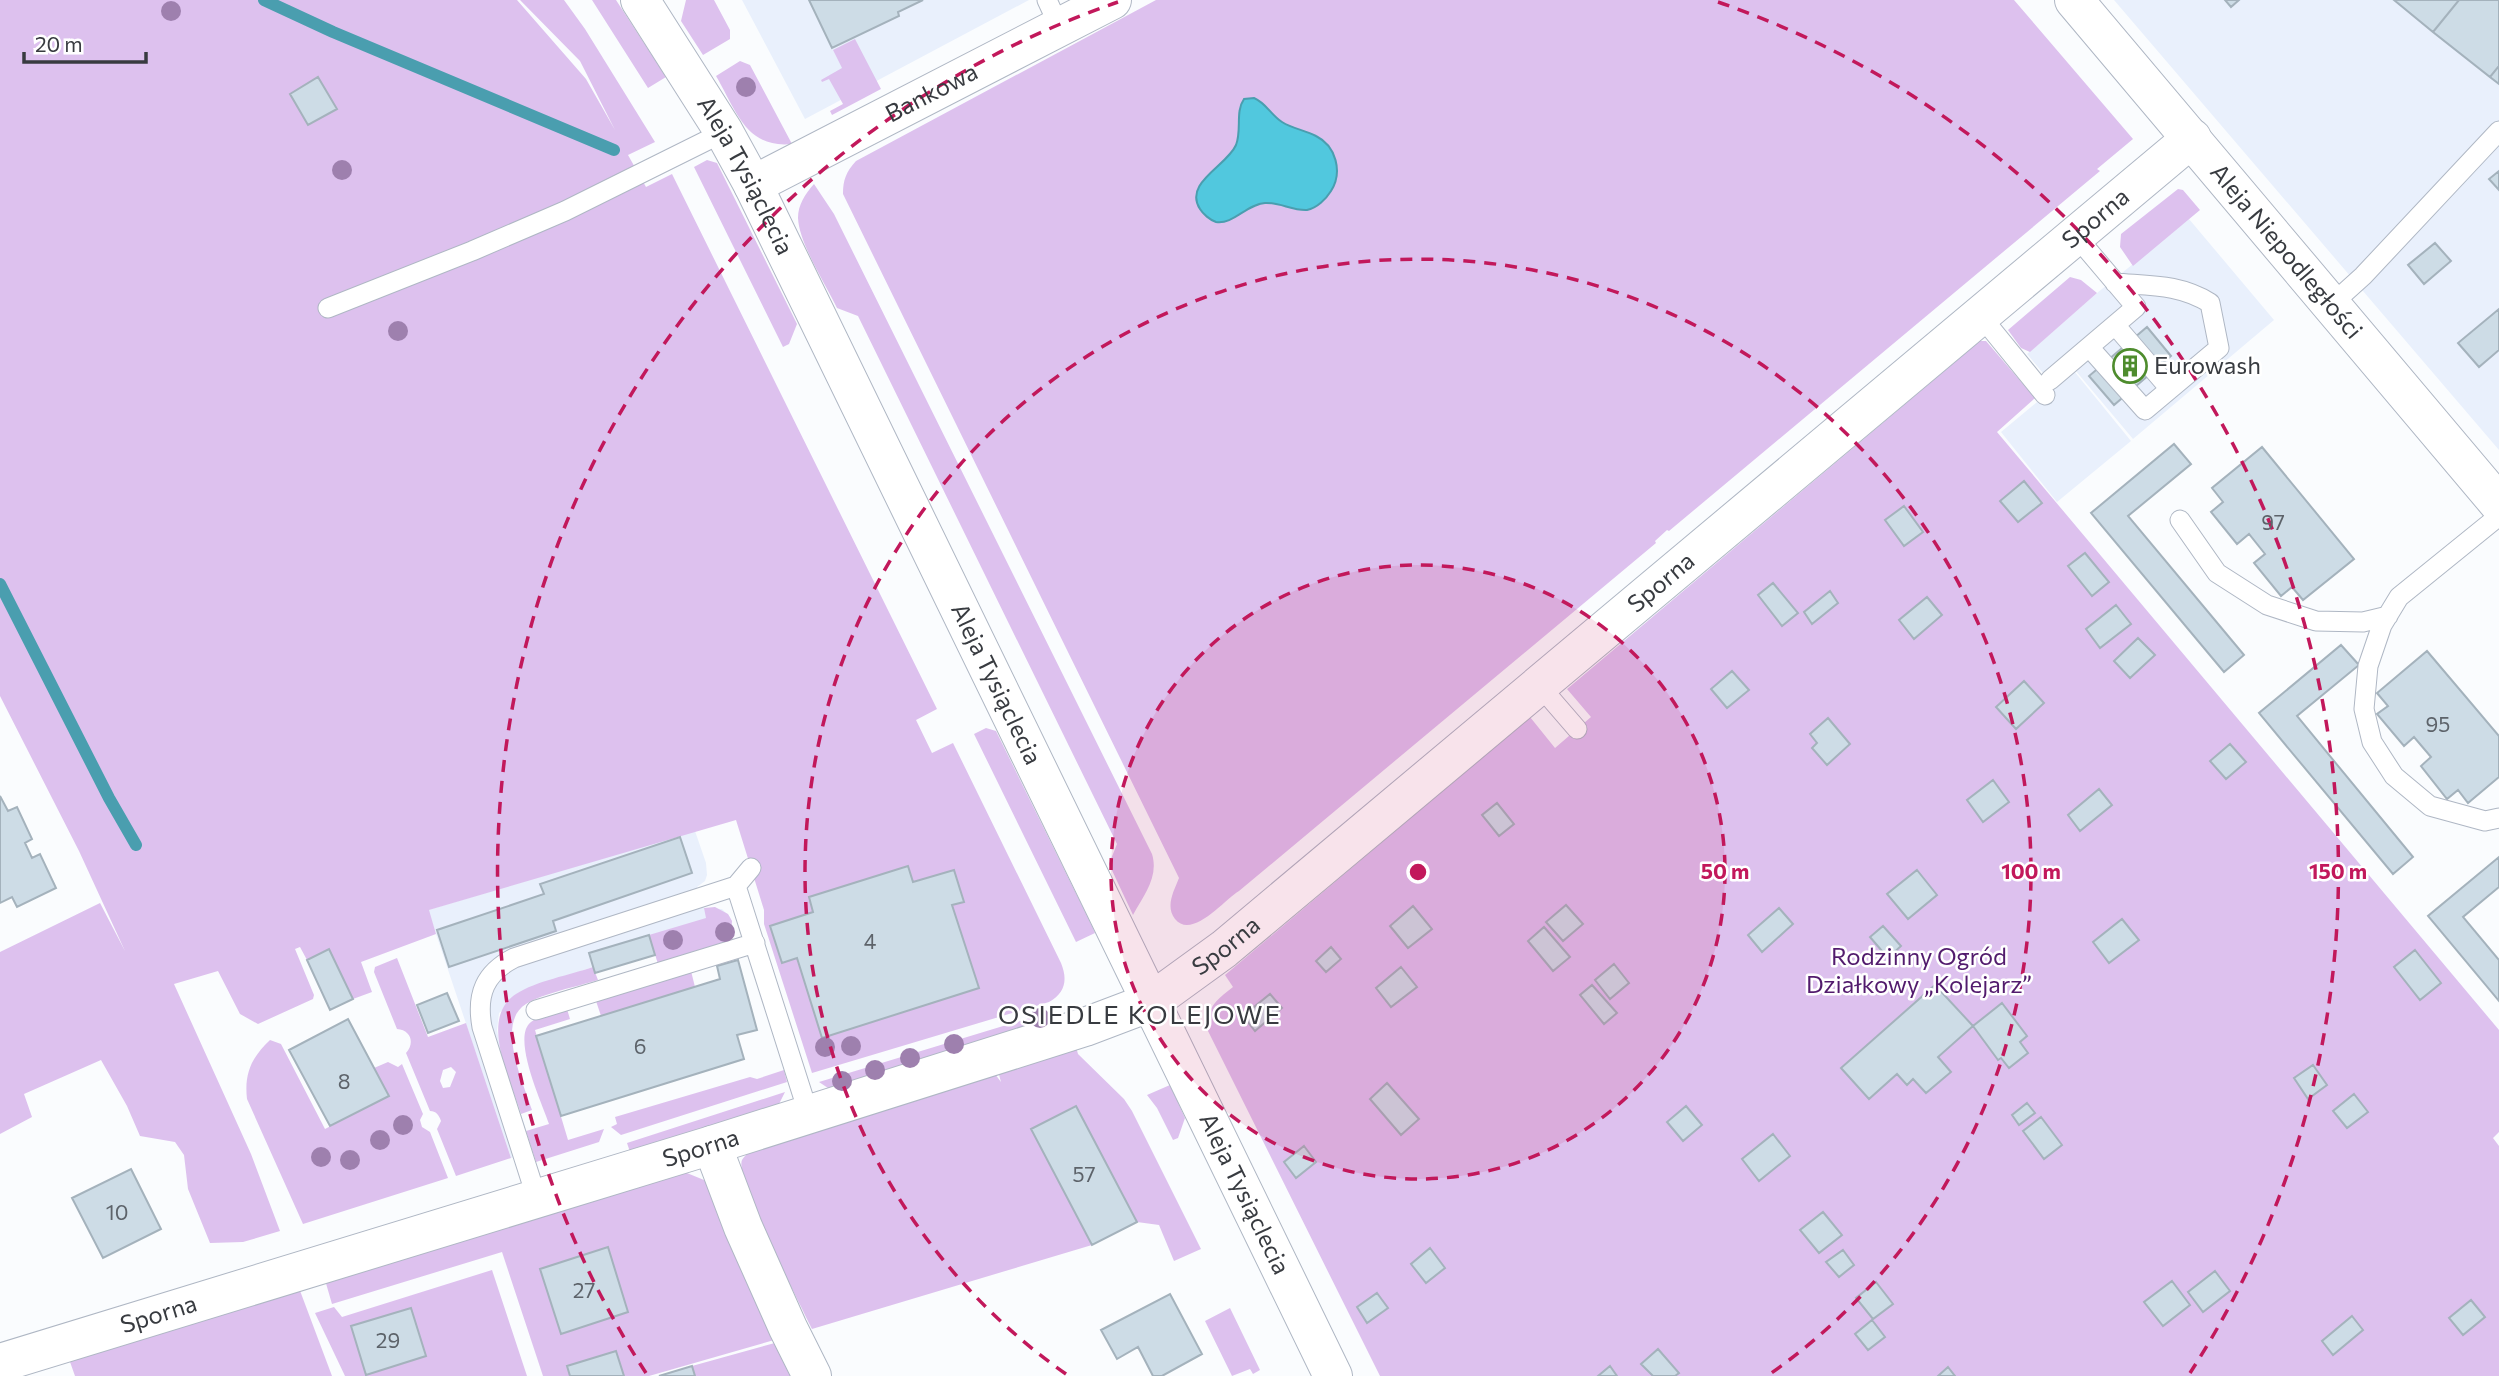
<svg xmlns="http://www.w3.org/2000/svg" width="2499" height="1376" font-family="Commissioner,sans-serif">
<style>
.built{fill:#e9f0fc}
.green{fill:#ddc1ee;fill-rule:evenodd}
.water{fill:#51c8de;stroke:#4a9eaf;stroke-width:2}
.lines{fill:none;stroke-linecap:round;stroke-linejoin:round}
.stream{stroke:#4a9eaf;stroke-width:12}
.building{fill:#cddce6;stroke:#a4b2bc;stroke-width:2}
.service-casing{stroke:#afb7c4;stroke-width:21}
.minor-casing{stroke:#afb7c4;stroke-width:40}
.tertiary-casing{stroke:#afb7c4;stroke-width:40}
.service{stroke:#fff;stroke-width:19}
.minor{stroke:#fff;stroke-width:38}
.tertiary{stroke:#fff;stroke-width:38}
.tree{fill:#9e80ae}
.ring{fill:none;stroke:#c2185b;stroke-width:3.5;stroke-dasharray:12 9}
.labels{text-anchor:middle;stroke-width:5;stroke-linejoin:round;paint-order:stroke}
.number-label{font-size:21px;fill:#5d636a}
.street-label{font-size:24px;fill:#383b40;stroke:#fff}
.poi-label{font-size:24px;fill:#383b40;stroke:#fff;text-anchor:start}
.park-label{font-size:24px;fill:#521b6d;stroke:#fff}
.neighbourhood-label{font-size:26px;letter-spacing:2px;fill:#383b40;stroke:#fff}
.centre{fill:#c2185b;stroke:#fff;stroke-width:3.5}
.ring-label{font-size:21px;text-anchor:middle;font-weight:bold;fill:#c2185b;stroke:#fff;stroke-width:5;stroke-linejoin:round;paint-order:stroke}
</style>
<rect width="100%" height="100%" fill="#fafcfe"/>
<path class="built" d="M742,0H1029L805,119Z
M2114,0H2499V450Z
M2189,219L2274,320L2133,439L2075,370L2074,371L2131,441L2057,502L2001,432L2067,377L2054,386L2027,354L2097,293Z
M695,831L706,863L707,875L705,881L697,887L704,908L722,909L730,917L732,926L729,937L724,943L658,964L649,935L590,953L593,967L528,989L499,1013L497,1030L500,1047L533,1152L511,1158L428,910Z"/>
<path class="green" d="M0,0H517L586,79L615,130L580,61L520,0H564L585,29L655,142L628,155L646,187L672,174L937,709L916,720L932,753L953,743L1061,963C1068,980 1065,993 1049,1002L812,1073L764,924V910L736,820L429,910L436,934L361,962L372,992L353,999L328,950L307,960L300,947L295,949L314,995L313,999L258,1024L240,1014L218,971L174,984L251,1154L280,1231L243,1242L210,1243L188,1189L184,1155L175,1142L140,1136L127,1106L101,1060L24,1094L32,1117L0,1134V952L100,903L125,951L79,851L0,696Z
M592,0H616L666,77L648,88Z
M686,0H714L730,30V39L703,55L681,21Z
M1156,0H2014L2133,139L2097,169L2100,171L1669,531L1667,530L1655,541L1656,543L1239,891C1224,900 1192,940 1175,919C1165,906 1174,891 1179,878L843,194C843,180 846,172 856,161Z
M855,39L881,89L832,115L830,111L843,104L829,79L822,82L821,80L842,68L833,50Z
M740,61L750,65L792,144C746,149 736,110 716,76Z
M707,160L717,163L797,324L789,344L783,347L694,167Z
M814,184L834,214L1152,854C1159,877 1144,895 1133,915L1109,864L1117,844L858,316L837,308C826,285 799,243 798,218C798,205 805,194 814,184Z
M2178,189L2183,190L2200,210L2133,266L2120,247L2121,234Z
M2070,277L2081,280L2097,293L2030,352L2021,348L2008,330Z
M1980,341H1986L2035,398L1997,432L2499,1030V1132L2493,1138L2499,1146V1376H1380L1208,1031C1205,1009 1216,1000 1233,987L1225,975L1530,717L1555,748L1591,717L1567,689Z
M986,728L996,731L1092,926L1095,933L1076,942L974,734Z
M715,907L728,914L732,921L731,933L724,943L658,964L649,935L706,918L704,908Z
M397,958L428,1037L466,1023L511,1158L456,1176L437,1129L441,1121C439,1115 436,1111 430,1111L406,1053C415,1043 411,1030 397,1029L374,972L375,967ZM451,1067L456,1072L450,1087L443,1088L440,1081L443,1070Z
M593,967L598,980C576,987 544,993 526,1004C495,1023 524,1084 532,1110L521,1114C511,1081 478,1018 516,994C536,981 570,975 593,967Z
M691,971L695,987L601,1016L596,1001Z
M567,1009L570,1019L535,1030L568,1140L604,1129L599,1142L536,1162L526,1131L549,1124C542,1103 511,1037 531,1022C540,1015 556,1012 567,1009Z
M1053,1011L1063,1015L828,1088L819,1082Z
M270,1040L281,1044L325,1129L388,1096L374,1068L388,1062L398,1067L402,1064L423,1114L420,1120L422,1127L430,1132L448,1178L303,1224L247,1099C244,1073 252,1057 270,1040Z
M1076,1047L1078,1054L1124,1099L1132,1111L1201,1249L1174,1261L1159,1225L1137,1222L1075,1106L1032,1129L1092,1245L812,1329C801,1306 734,1177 742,1160C745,1155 753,1149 758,1145L995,1074L1001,1082L998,1071Z
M784,1070L787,1082L621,1135L611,1127L617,1124L615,1117L750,1077L757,1079Z
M1170,1085L1185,1118L1178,1138L1173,1140L1157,1108L1147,1095Z
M785,1092L779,1104L630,1152L627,1143Z
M682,1171L704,1180L717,1194L781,1338L649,1376H624L616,1351L567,1366L570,1376H543L502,1252L332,1304L325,1280ZM608,1247L628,1312L561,1334L540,1269Z
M492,1270L527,1376H345L315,1313L334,1307L342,1317Z
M299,1288L332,1376H75L69,1359Z
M1230,1308L1260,1370L1253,1374L1250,1369L1232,1376L1205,1321Z
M782,1341L798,1376H695L692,1366Z"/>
<path class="water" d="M1254,98C1266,103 1271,115 1282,122C1293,129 1305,130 1316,136C1336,146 1343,172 1331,191C1326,199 1317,208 1307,210C1293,211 1279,202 1265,203C1247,204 1233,225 1216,222C1210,220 1203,214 1200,209C1183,183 1227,166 1236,145C1242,130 1235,112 1244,99Z"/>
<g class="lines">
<path class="stream" d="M264,0L333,32L614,150
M0,584L109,798L136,845"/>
</g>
<path class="building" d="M809,0H923L898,12L899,16L832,48Z
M2225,0H2239L2231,7Z
M2394,0H2459L2433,32Z
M2459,0H2499V66L2490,77L2433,32Z
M2499,66V84L2490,77Z
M318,77L337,109L308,125L290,94Z
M2499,171V190L2489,179Z
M2435,243L2451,261L2424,284L2408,265Z
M2499,309V350L2479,367L2458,343Z
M2147,327L2171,356L2114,405L2089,376Z
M2174,444L2191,464L2128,516L2244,655L2224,672L2091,513Z
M2262,447L2354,559L2303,600L2292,587L2281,596L2254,563L2265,554L2249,534L2237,544L2211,512L2223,502L2212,488Z
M2024,481L2042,503L2018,522L2000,501Z
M1904,506L1923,532L1904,546L1885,520Z
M2085,553L2109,582L2092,596L2068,566Z
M1773,583L1798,613L1782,626L1758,595Z
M1830,591L1838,603L1812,624L1804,612Z
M1927,597L1942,615L1914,639L1899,620Z
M2116,605L2131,624L2100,648L2086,629Z
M2138,638L2155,655L2130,678L2114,661Z
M2341,645L2359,665L2297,716L2413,857L2393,874L2259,713Z
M2427,651L2499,736V777L2468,803L2458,790L2447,799L2421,766L2431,757L2414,737L2404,746L2377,714L2388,706L2377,693Z
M1732,671L1749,690L1727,708L1711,689Z
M2024,681L2044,703L2016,729L1996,707Z
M1828,718L1850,744L1827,765L1812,748L1817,743L1810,734Z
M2230,744L2246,762L2226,779L2210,761Z
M1993,780L2009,802L1983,822L1967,800Z
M2099,789L2112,805L2080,831L2068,815Z
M0,796L8,811L17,807L32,839L25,843L32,858L40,854L56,888L17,907L12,897L0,903Z
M1497,803L1514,824L1499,836L1482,815Z
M680,837L692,873L553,921L556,931L449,967L437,930L544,894L540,884Z
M2499,857V887L2463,917L2499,960V1001L2428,916Z
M908,866L913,882L954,870L964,902L952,905L979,988L822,1038L797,958L782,963L770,926L813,912L809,897Z
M1917,870L1937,895L1908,919L1887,894Z
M1566,905L1583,924L1563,941L1546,922Z
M1413,906L1432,929L1408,948L1390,926Z
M1779,908L1793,924L1762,952L1748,935Z
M2122,919L2139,940L2109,963L2093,942Z
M1883,926L1901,946L1888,958L1870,937Z
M1544,927L1570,957L1553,971L1528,941Z
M649,935L655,955L595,973L589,953Z
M1331,947L1341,959L1326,972L1316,961Z
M329,949L353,999L330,1010L307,960Z
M2415,950L2441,983L2420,1000L2394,967Z
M738,960L757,1030L737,1035L744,1059L561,1116L536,1036L720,979L717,966Z
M1614,964L1629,983L1610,999L1595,980Z
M1401,967L1417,987L1391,1007L1376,988Z
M1592,985L1617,1013L1604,1024L1580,995Z
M1935,985L1973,1026L1938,1057L1951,1072L1926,1093L1913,1079L1907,1085L1897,1074L1869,1099L1841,1068Z
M447,993L459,1021L428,1033L417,1005Z
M1270,994L1282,1008L1255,1031L1243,1016Z
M2002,1003L2027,1036L2020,1042L2028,1053L2009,1068L2001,1058L1998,1060L1973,1026Z
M348,1019L389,1096L330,1126L289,1050Z
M2313,1065L2327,1085L2308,1099L2294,1078Z
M1387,1083L1419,1119L1401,1135L1370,1099Z
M2354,1094L2368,1112L2347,1128L2333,1111Z
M2027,1103L2035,1113L2019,1125L2012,1115Z
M1076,1106L1137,1222L1092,1245L1031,1129Z
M1686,1106L1702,1125L1683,1141L1667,1122Z
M2041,1117L2062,1145L2044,1159L2023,1131Z
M1773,1134L1790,1156L1759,1181L1742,1159Z
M1304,1146L1316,1162L1296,1178L1284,1162Z
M131,1169L161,1229L103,1258L72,1198Z
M1823,1212L1842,1235L1819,1253L1800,1230Z
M608,1247L628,1312L561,1334L540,1269Z
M1430,1248L1445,1268L1426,1283L1411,1264Z
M1843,1250L1854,1265L1839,1277L1826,1262Z
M2215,1271L2230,1291L2203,1312L2188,1292Z
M2172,1281L2190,1305L2163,1326L2144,1302Z
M1876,1282L1893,1304L1873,1319L1856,1298Z
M1377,1293L1388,1308L1367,1323L1357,1307Z
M1170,1294L1202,1354L1162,1376H1153L1138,1347L1117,1359L1101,1330Z
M2471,1300L2485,1317L2463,1335L2449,1318Z
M411,1308L426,1356L366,1375L351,1326Z
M2352,1316L2363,1330L2333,1355L2322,1341Z
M1872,1320L1885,1337L1868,1350L1855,1334Z
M1658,1349L1679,1373L1675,1376H1653L1641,1364Z
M616,1351L624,1376H570L567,1366Z
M692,1366L695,1376H659Z
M1610,1366L1617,1376H1598Z
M1948,1367L1955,1376H1938Z"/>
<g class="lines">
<g class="service-casing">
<path id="service" d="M1047,0L1060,28
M2332,304L2363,276L2499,131
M328,308L472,251L565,211L724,132
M1980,315L2045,395
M2115,325L2170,389
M2089,347L2145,410L2219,348L2210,303C2179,284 2151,286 2115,283
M2050,380L2136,307L2075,235
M2499,516L2399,597L2382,625L2368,666L2364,709L2372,742L2394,776L2430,806L2485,821L2499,818
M2180,520L2217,573L2267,605L2316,621L2363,622L2388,616
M1539,685L1577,729
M736,886L751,868
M536,1010L755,943
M537,1199L482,1027C476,994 485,973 514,958L736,886L809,1115"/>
</g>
<g class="minor-casing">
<g id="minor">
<path id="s1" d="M640,0L724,132L753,185L1333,1376"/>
<path id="s2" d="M753,185L1112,0"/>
<path d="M712,1145L743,1227L788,1328L812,1376"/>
<path id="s3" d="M0,1363L712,1145L1085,1027L1151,1002L1224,949L2192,138"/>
</g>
</g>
<g class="tertiary-casing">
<g id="tertiary">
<path id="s4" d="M2074,0L2499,504"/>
</g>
</g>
<use href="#service" class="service"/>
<use href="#minor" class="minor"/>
<use href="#tertiary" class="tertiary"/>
</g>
<g class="tree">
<circle cx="171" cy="11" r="10"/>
<circle cx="746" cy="87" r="10"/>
<circle cx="342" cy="170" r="10"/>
<circle cx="398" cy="331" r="10"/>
<circle cx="725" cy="932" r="10"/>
<circle cx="673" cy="940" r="10"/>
<circle cx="1040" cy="1018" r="10"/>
<circle cx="954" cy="1044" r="10"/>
<circle cx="851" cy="1046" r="10"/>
<circle cx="825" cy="1047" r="10"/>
<circle cx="910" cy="1058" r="10"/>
<circle cx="875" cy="1070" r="10"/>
<circle cx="842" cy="1081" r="10"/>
<circle cx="403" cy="1125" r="10"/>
<circle cx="380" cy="1140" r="10"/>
<circle cx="321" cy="1157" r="10"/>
<circle cx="350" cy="1160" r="10"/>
</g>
<circle cx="1418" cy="872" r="307" fill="#c2185b" fill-opacity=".12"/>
<g class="ring">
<circle cx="1418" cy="872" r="307"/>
<path d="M1066 1374A613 613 0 1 1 1770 1374"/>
<path d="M646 1373A920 920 0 0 1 1118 2M1718 2A920 920 0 0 1 2190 1373"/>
</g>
<defs>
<g id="building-ring" transform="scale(1.75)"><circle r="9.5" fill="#fff" stroke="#4e8c2d" stroke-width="1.5"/><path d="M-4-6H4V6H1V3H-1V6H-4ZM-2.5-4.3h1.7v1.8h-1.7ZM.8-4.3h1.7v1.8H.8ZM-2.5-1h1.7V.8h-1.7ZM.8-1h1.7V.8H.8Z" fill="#4e8c2d"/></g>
</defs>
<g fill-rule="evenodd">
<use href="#building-ring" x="2130" y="366"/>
</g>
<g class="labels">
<g class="number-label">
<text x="2273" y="530">97</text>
<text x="2438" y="732">95</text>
<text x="870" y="949">4</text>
<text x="640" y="1054">6</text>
<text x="344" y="1089">8</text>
<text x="1084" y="1182">57</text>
<text x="117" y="1220">10</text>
<text x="584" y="1298">27</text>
<text x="388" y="1348">29</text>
</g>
<g class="street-label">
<text dy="8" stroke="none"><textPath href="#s2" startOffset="201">Bankowa</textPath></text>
<text dy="8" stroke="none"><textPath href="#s1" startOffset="205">Aleja Tysiąclecia</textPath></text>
<text dy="8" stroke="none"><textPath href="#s3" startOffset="2434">Sporna</textPath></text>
<text dy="8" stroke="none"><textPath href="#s4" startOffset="329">Aleja Niepodległości</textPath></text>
<text dy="8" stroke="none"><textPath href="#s3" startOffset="1867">Sporna</textPath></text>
<text dy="8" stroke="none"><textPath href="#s1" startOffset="772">Aleja Tysiąclecia</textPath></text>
<text dy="8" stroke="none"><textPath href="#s3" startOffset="1300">Sporna</textPath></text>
<text dy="8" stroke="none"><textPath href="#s3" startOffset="733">Sporna</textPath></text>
<text dy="8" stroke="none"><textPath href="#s1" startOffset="1339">Aleja Tysiąclecia</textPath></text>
<text dy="8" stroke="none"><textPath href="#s3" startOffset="166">Sporna</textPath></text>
</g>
<g class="poi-label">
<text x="2154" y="374">Eurowash</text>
</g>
<g class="park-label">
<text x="1919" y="965">Rodzinny Ogród<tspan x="1919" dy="28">Działkowy „Kolejarz”</tspan></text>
</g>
<g class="neighbourhood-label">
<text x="1140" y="1024">OSIEDLE KOLEJOWE</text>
</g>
</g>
<circle cx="1418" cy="872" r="10" class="centre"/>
<g class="ring-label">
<text x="1725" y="879">50 m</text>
<text x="2031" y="879">100 m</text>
<text x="2338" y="879">150 m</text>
</g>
<path d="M24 52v10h122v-10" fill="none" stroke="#383b40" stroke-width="3.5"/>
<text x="35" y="52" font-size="21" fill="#383b40" stroke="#ffffff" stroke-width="5" paint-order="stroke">20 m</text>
</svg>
